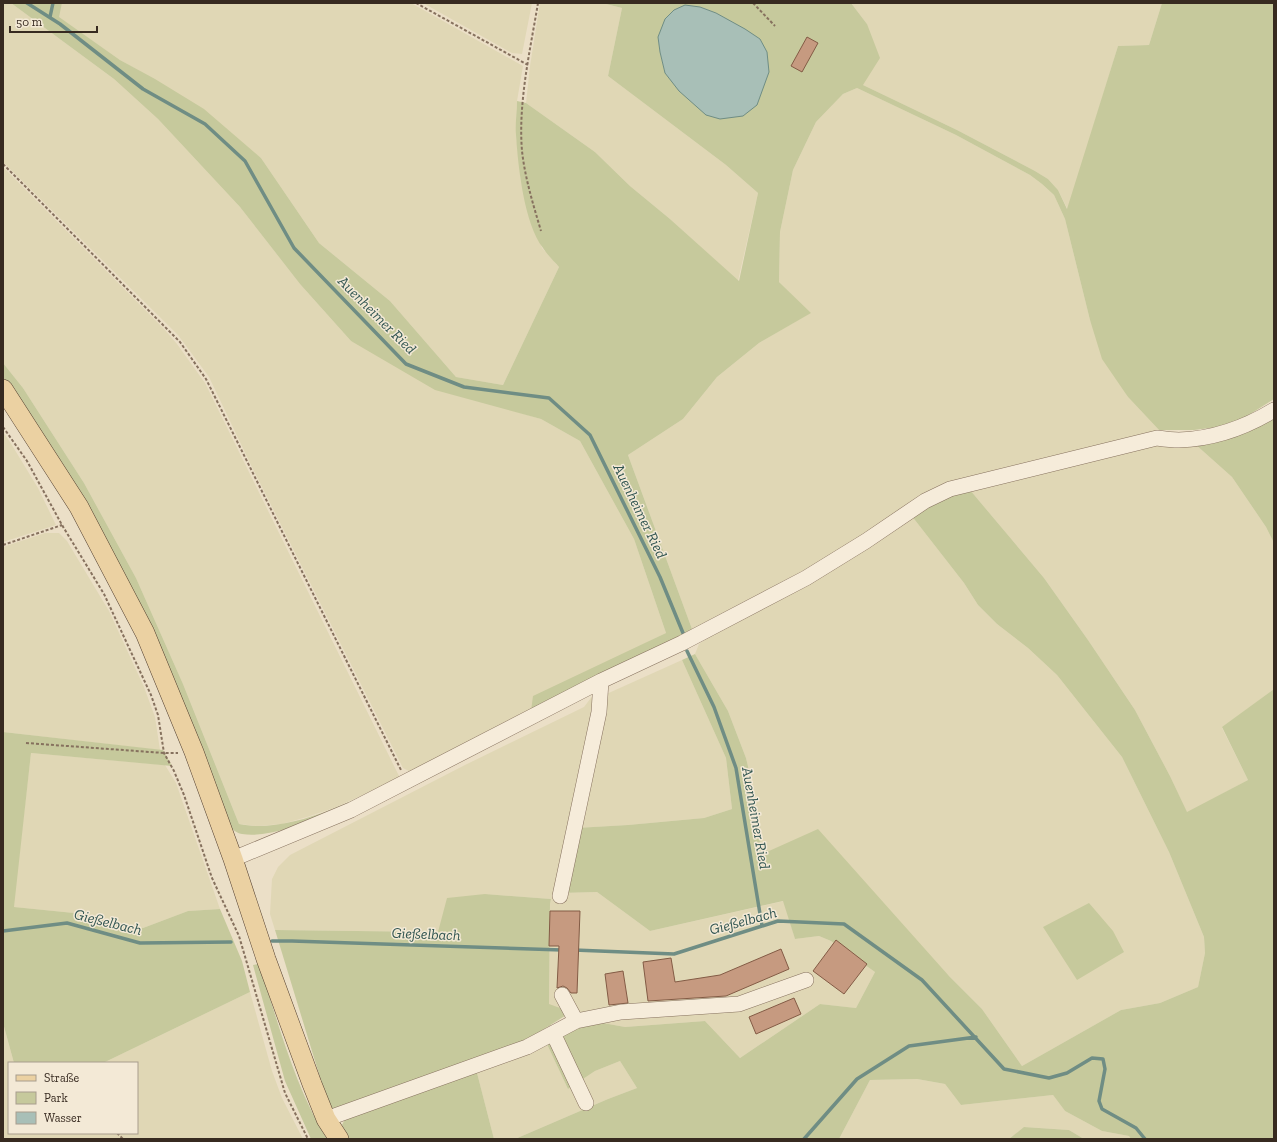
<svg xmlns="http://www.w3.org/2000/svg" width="1277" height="1142" font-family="'Zilla Slab',serif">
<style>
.farmland{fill:#e0d7b5}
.green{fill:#c6c99c;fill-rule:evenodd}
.water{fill:#a8bfb7;stroke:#6f8d84}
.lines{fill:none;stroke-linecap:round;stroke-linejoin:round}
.stream{stroke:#6f8d84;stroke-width:3.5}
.building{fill:#c69a80;stroke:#835b45}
.minor-casing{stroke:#86715e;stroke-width:16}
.major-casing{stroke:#544031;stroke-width:20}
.path{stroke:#86715e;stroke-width:2;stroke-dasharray:3 2;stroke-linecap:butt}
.minor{stroke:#f6ecda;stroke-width:15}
.major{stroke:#ebd1a2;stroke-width:19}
.labels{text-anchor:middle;stroke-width:3;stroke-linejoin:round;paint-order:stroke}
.water-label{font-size:15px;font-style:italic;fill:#315551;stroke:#f3e9d6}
</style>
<rect width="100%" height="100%" fill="#ebdfc7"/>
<path class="farmland" d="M3,3H11L114,79L158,119L240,207L300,284L351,341L500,407L541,419L580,441L634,539L666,633L630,651L531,711L418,769L409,771L403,768L250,463L209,377L178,335L3,162Z
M62,3H411L523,66L517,101L516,134L521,182L542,248L559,267L503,385L456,377L390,301L319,243L261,158L155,80L120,60L58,17Z
M423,3H532L522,54L512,53Z
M540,3H602L622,8L608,76L726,165L758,193L738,281L670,219L630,186L595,152L526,103L530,66Z
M851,3H1162L1149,45L1118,46L1068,210L1058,190L1048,179L1035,171L957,130L863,85L867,24Z
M857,88L956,135L1030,175L1042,184L1054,195L1065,219L1090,320L1128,397L1159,430L965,480L846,548L692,629L628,455L683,419L717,377L759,343L810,313L779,282L780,232L793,170L816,122L843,94Z
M3,167L165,330L177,344L205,383L400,778L334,808L307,817L282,824L257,826L239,824L183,684L136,578L84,483L23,388L3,363Z
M3,432L10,442L38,488L56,525L3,542Z
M1169,443L1195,444L1232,477L1266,527L1274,543V689L1222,728L1248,780L1187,813L1170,776L1135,710L1088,640L1044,578L970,490L1142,447Z
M911,515L964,583L978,605L997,624L1028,648L1057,675L1122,757L1169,852L1204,937L1205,953L1198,987L1160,1003L1121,1010L1022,1066L982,1009L949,976L769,851L760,847L761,831L751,779L746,758L728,711L695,654L699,644L719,630Z
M45,533H59L67,541L109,611L144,687L155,717L160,750L3,732V547Z
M682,660L726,758L732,809L704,818L628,825L576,828L602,696Z
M593,695L595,702L561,893L597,892L650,931L784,901L795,939L819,936L831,941L875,972L856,1008L820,1004L740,1058L705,1021L625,1027L592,1021L549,1005L550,904L551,899L485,894L439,932L275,930L270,914L272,879L278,867L290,855L465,765L584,707Z
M31,753L165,765L176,783L220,909L188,911L143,928L74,913L13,907Z
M250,992L272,1071L282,1098L303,1139H3V1023L14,1063H9V1133H137V1063H103Z
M546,1042L568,1089L595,1071L620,1061L637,1088L608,1099L515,1139H494L476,1069Z
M917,1079L945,1084L961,1105L1053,1095L1065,1111L1102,1131L1129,1136L1131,1139H1084L1069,1130L1025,1127L1009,1139H839L870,1080Z"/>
<path class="green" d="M11,3H62L59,17L120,60L155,79L204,109L261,158L319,243L390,301L456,377L503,385L559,267C554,261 547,255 543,248C524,223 518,166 516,135C515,124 517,112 517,101L526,103L595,152L630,186L670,219L739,281L758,193L726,165L608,76L622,8L602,3H851L867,24L880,58L863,85L957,130L1035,171L1048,179L1058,190L1067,209L1118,46L1149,45L1162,3H1274V399L1233,425L1194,430H1159L1128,397L1102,359L1090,320L1065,219L1054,195L1042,184L1030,175L956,135L857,88L843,94L816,122L793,170L780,232L779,282L811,313L759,343L717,377L683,419L628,455L692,629L672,643L531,711L533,696L666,633L634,539L580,441L541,419L435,390L351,341L300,284L240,207L158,119L114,79ZM700,7L716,13L760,39L665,73L660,52L658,37Z
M3,363L23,388L84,483L136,578L183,684L239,824C245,825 251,826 257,826C307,826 357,798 400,778C362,797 284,841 242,834C239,834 235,831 232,829L194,735L15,395L3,379Z
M1272,417L1274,420V543L1266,527L1232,477L1195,444Z
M970,490L1044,578L1088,640L1135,710L1170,776L1187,812L1248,780L1222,727L1274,689V1139H1131L1129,1136L1102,1131L1065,1111L1053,1095L961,1105L945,1084L917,1079L870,1080L839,1139H515L608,1099L637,1088L620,1061L595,1071L568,1089L546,1042L592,1021L625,1027L705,1021L740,1058L820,1004L856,1008L875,972L831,941L819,936L795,939L783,901L650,931L597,892L561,893L576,828L628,825L704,818L732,809L726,758L682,660L695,654L728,711L746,758L751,779L761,831L760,847L769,851L818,829L949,976L982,1009L1022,1066L1121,1010L1160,1003L1198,987L1205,953L1204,937L1169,852L1122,757L1057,675L1028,648L997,624L978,605L964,583L911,515L941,499Z
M3,732L163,750L172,766L31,753L14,907L74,913L143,928L188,911L220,909L242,961L250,992L103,1063H14L3,1023Z
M485,894L551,899L550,904L549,1004L571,1012L514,1048L330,1110L275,930L438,932L447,898Z
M1089,903L1113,931L1124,952L1077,980L1043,927Z
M259,964C278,1022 295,1088 327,1139H311L285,1081L253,965Z
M476,1069L494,1139H349L342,1125L346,1117Z
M1024,1127L1069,1130L1084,1139H1009Z"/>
<path class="water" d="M685,5L700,7L716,13L745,29L760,39L767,52L769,72L757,105L743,116L720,119L706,115L679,91L665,73L660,52L658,37L665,19L674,10Z"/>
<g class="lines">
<path class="stream" d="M27,3L60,24L143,89L205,124L245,161L294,248L406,364L464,387L549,398L590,435L660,577L683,633
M50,17L53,3
M687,651L714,707L736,768L762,926
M3,931L67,923L140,943L231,942
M272,941H292L562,950
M574,950L674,954L778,921L844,924L922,980L1004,1069L1049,1078L1067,1073L1092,1058L1103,1059L1105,1069L1099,1101L1102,1109L1136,1128L1145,1139
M804,1139L857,1079L909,1046L976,1037"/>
</g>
<path class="building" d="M807,37L818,43L802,72L791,66Z
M550,911H580L577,993H571L567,988L563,986L557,988L559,946H549Z
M836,940L867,964L844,994L813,971Z
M781,949L789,969L726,996L648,1001L643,962L671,958L675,982L720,975Z
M623,971L628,1003L609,1005L605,974Z
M794,998L801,1014L756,1034L749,1017Z"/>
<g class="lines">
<g class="minor-casing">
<path id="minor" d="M233,859L351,810L601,681L682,643L806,578L866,541L925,501L950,489L1157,438C1164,439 1172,440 1179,440C1212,439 1246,427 1274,410
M560,896L599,712L601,681
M576,1021L621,1012L739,1004L806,980
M553,1033L586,1103
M326,1119L527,1047L576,1021L562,995"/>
</g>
<g class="major-casing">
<path id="major" d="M3,389L79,507L145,633L194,752L233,859L266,959L312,1084L326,1119L339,1139"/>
</g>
<path class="path" d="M416,3L528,65
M538,3C530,51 518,103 522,151C525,178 533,204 541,231
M753,3L775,26
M3,164L180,342L206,379L401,770
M3,427L27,461L62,525L104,594L151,695L158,715L164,753L174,771L184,795L212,878L239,936L285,1093L308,1139
M3,545L62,525
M26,743L164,753H178
M117,1133L123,1139"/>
<use href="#minor" class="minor"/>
<use href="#major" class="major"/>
</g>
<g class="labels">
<g class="water-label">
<text transform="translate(377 315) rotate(45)" y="5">Auenheimer Ried</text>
<text transform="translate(640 511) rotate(64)" y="5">Auenheimer Ried</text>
<text transform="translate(756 818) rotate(80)" y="5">Auenheimer Ried</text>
<text transform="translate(743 921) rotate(-15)" y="5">Gießelbach</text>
<text transform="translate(108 922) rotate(14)" y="5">Gießelbach</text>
<text transform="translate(426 934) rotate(2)" y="5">Gießelbach</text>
</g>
</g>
<rect width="1277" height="1142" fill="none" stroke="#372a20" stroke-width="8"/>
<rect x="8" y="1062" width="130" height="72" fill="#f3e9d6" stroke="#a89d8d"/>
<rect x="16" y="1075" width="20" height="6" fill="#ebd1a2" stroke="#a89d8d"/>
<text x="44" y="1082" font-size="12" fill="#372a20">Straße</text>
<rect x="16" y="1092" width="20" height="12" fill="#c6c99c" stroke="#a89d8d"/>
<text x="44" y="1102" font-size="12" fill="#372a20">Park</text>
<rect x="16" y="1112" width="20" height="12" fill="#a8bfb7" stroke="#a89d8d"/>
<text x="44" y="1122" font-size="12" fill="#372a20">Wasser</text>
<path d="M10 26v6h87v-6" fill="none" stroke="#372a20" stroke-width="2"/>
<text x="16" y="26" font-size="12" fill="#372a20" stroke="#f3e9d6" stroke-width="3" paint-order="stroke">50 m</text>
</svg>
